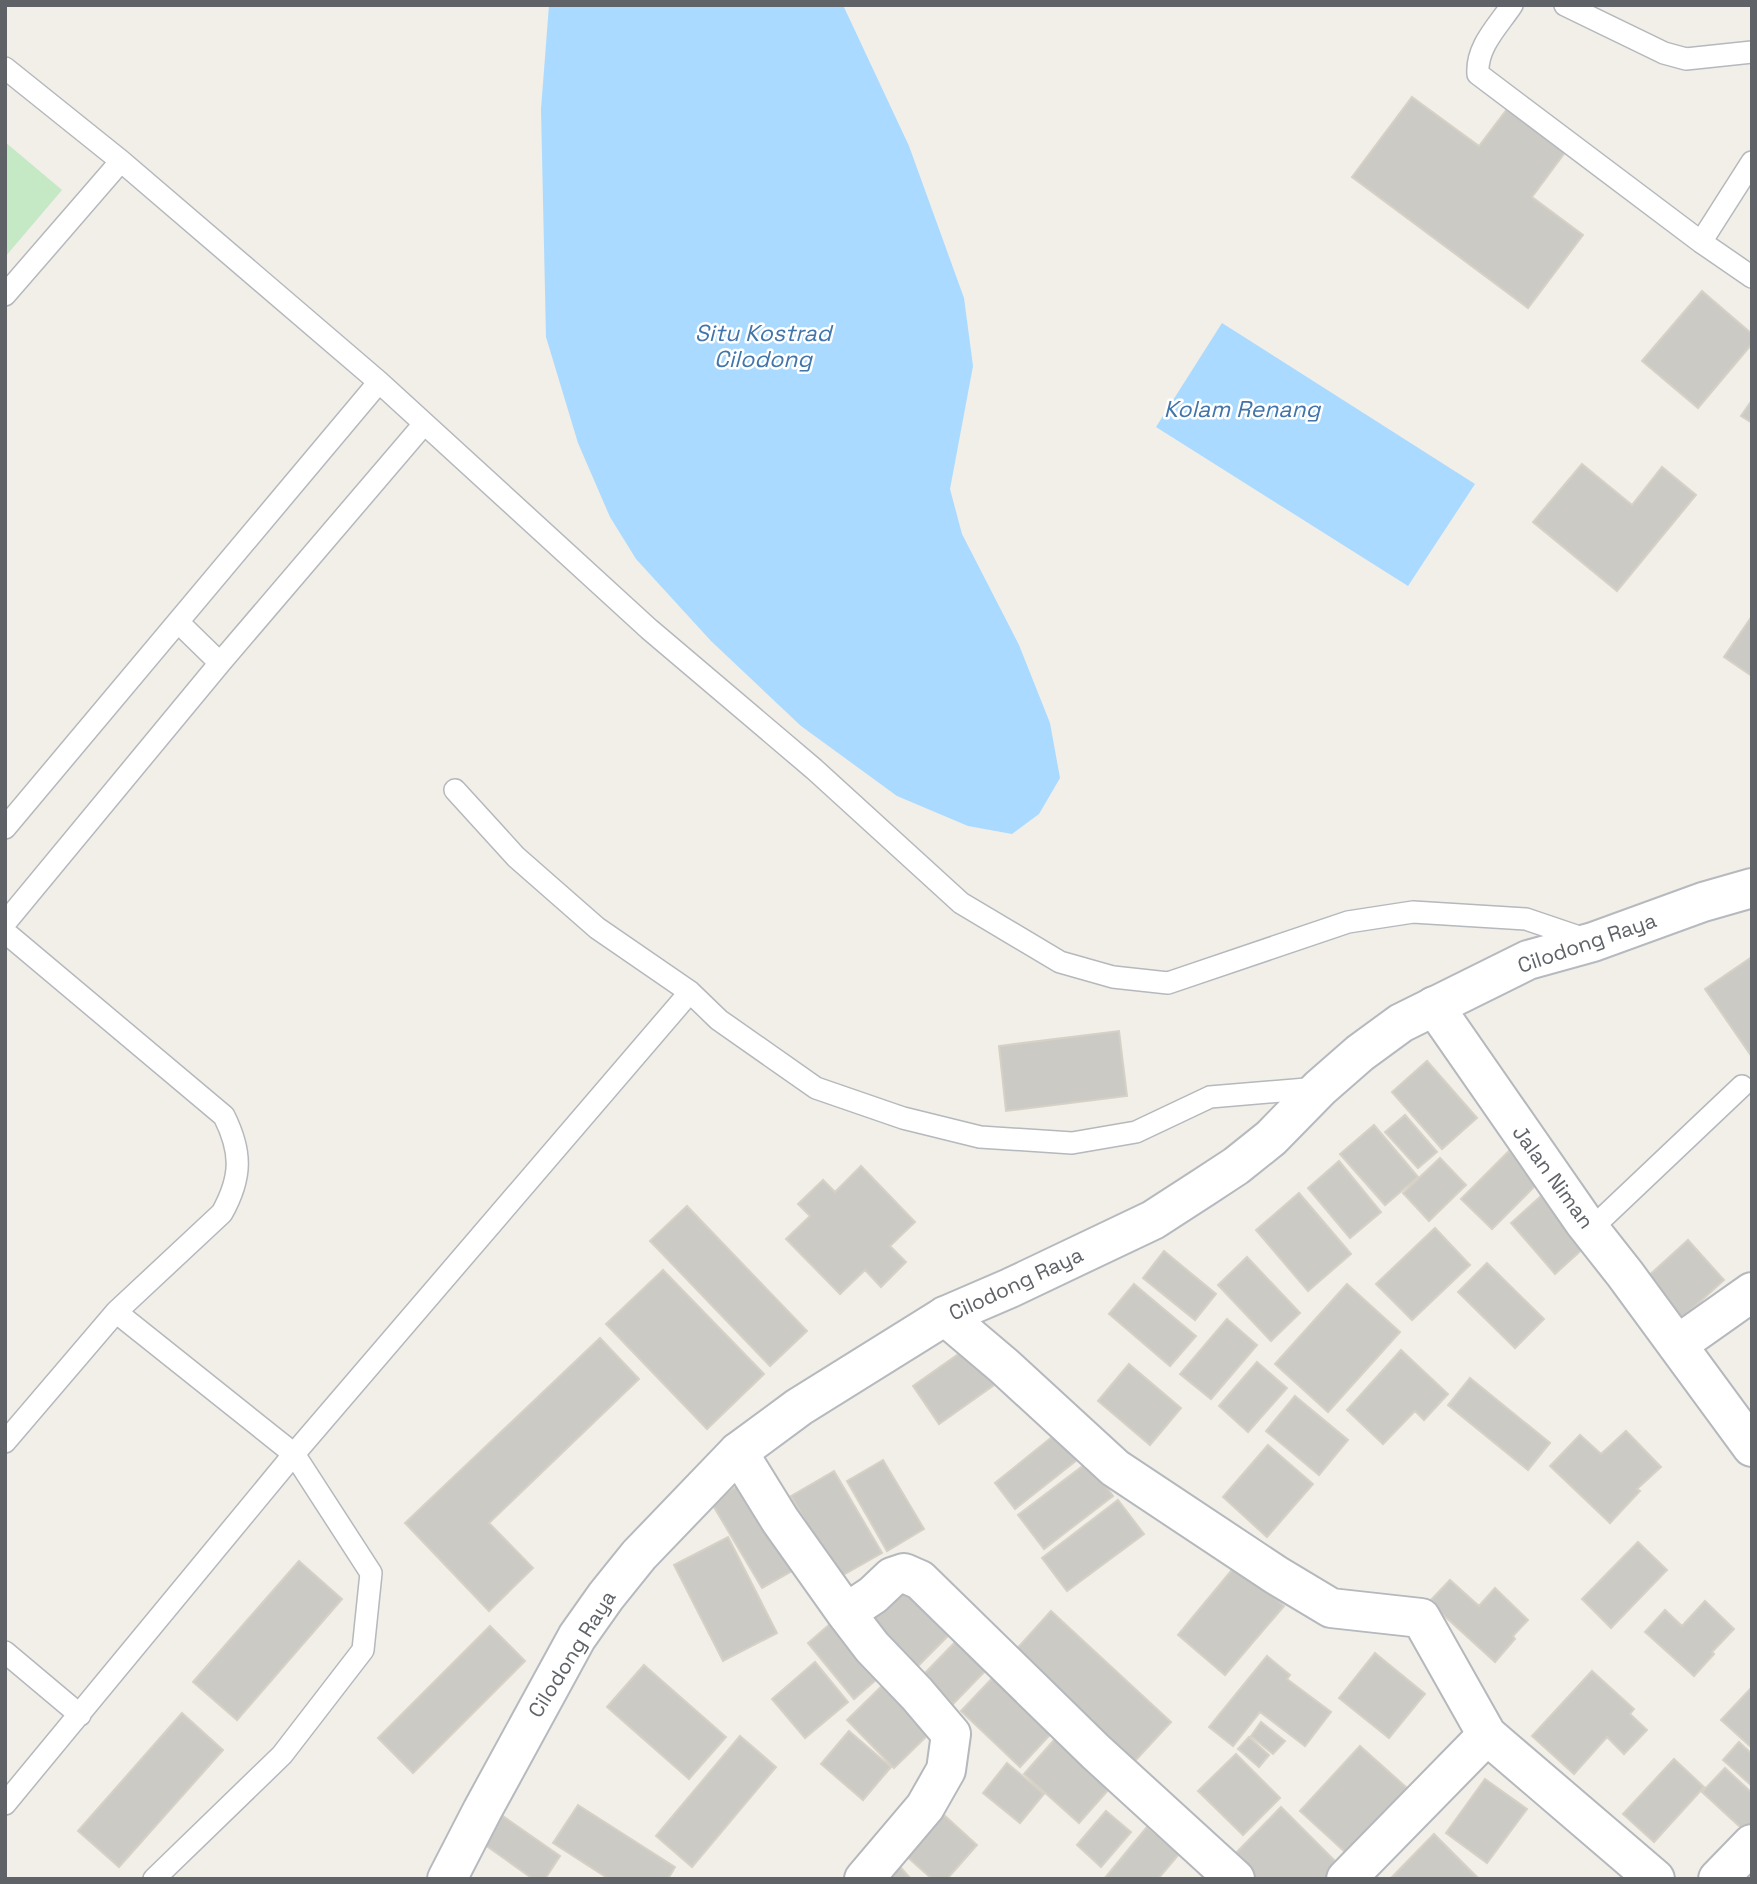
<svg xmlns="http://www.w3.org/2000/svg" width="1757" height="1884" font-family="'Space Grotesk',sans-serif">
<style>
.green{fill:#c5e8c5}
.water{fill:#aadaff}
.building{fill:#cccac5;stroke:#d6d1c6;stroke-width:2}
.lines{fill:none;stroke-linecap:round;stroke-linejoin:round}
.lane-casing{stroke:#b5b8bc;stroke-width:24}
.street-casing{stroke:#b5b8bc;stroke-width:42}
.secondary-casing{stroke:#b6babf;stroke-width:42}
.lane{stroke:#fff;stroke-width:21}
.street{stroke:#fff;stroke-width:38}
.secondary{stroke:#fff;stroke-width:38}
.labels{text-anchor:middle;stroke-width:5;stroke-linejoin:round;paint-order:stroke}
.street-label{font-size:21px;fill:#5f6368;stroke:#fff}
.water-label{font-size:23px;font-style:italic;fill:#4174aa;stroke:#fff}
</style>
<rect width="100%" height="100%" fill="#f1efe8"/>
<path class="green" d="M5,142L62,190L5,257Z"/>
<path class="water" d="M549,5H843L909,146L964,298L973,366L950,489L962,534L1019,645L1050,723L1060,778L1039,814L1012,834L968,826L897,796L801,726L711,641L636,559L610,517L578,443L546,337L541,109Z
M1222,323L1475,484L1408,586L1156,427Z"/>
<path class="building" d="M1412,97L1479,146L1511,104L1569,147L1532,197L1583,235L1528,308L1352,177Z
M1702,291L1752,334V344L1698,408L1642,361Z
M1752,400V423L1741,416Z
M1582,464L1632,505L1662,467L1696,495L1617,591L1533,522Z
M1752,616V676L1724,657Z
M1752,957V1057L1705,989Z
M1119,1031L1127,1096L1006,1111L999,1046Z
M1427,1061L1477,1118L1442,1149L1392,1092Z
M1405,1115L1437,1152L1418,1168L1385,1132Z
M1374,1125L1418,1177L1385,1205L1340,1154Z
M1509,1151L1539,1182L1492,1229L1461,1199Z
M1440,1158L1466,1185L1429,1221L1403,1193Z
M1339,1161L1381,1212L1350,1238L1308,1188Z
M861,1166L915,1222L890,1246L906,1262L881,1287L865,1270L840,1294L786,1239L810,1216L798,1204L823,1180L835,1192Z
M1299,1193L1351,1254L1308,1291L1256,1230Z
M1541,1196L1585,1247L1555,1274L1511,1223Z
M687,1206L807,1331L770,1366L650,1241Z
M1435,1228L1470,1265L1412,1320L1376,1284Z
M1688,1240L1724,1280L1681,1319L1645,1279Z
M1164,1251L1216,1294L1195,1320L1143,1278Z
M1247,1257L1300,1313L1271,1341L1218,1285Z
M1487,1263L1544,1319L1515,1348L1458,1292Z
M663,1270L764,1374L707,1429L606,1324Z
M1134,1284L1196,1336L1170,1366L1109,1314Z
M1347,1284L1400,1332L1328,1412L1275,1364Z
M1227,1319L1257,1345L1211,1399L1180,1374Z
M600,1338L639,1379L489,1523L533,1568L489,1611L405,1523Z
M970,1346L997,1383L939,1424L913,1386Z
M1401,1350L1448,1394L1424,1420L1415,1411L1383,1444L1347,1410Z
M1257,1362L1287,1388L1248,1432L1219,1406Z
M1129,1364L1181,1408L1150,1445L1098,1401Z
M1470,1378L1550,1443L1528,1470L1448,1405Z
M1295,1396L1348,1440L1319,1475L1266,1431Z
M1062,1429L1082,1456L1015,1509L995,1483Z
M1626,1431L1661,1467L1637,1489L1640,1491L1610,1523L1550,1466L1580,1435L1601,1454Z
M1268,1445L1313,1484L1267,1537L1223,1497Z
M883,1460L924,1529L887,1551L847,1481Z
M1088,1462L1113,1496L1044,1549L1018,1515Z
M834,1471L882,1553L838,1578L791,1496Z
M749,1479L801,1566L762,1588L711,1502Z
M1118,1500L1144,1534L1067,1591L1042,1558Z
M728,1537L777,1633L723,1661L674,1565Z
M1638,1542L1667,1570L1611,1628L1582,1599Z
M299,1561L342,1599L237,1720L193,1682Z
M1236,1565L1284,1606L1225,1675L1178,1635Z
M1450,1580L1479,1606L1495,1588L1528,1620L1513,1636L1515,1639L1495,1662L1429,1602Z
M901,1581L952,1632L911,1673L860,1622Z
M1705,1601L1734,1629L1712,1652L1714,1654L1694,1676L1645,1632L1665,1610L1682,1626Z
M1051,1611L1171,1722L1133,1763L1013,1653Z
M837,1618L884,1673L854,1699L808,1643Z
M490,1626L525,1661L413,1773L378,1738Z
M964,1633L994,1662L953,1704L923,1675Z
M1375,1653L1425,1694L1389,1738L1339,1698Z
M1267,1656L1290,1675L1287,1679L1331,1712L1305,1746L1260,1712L1233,1746L1209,1727Z
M815,1662L848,1702L805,1738L772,1699Z
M644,1665L726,1737L689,1779L607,1707Z
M1001,1669L1060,1724L1020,1767L961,1711Z
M1592,1671L1634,1709L1630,1714L1647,1730L1624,1754L1607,1737L1574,1774L1532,1736Z
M889,1679L936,1727L894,1768L847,1720Z
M1752,1687V1748L1721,1720Z
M182,1713L223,1750L119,1867L78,1831Z
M1261,1722L1285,1741L1273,1754L1251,1736Z
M849,1731L891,1767L863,1800L821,1764Z
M1062,1731L1117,1780L1079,1823L1024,1774Z
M740,1736L776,1767L692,1867L656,1836Z
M1249,1737L1269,1755L1259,1767L1238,1749Z
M1739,1742L1752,1754V1786L1723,1760Z
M1360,1746L1416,1796L1356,1862L1300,1811Z
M1236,1754L1280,1798L1243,1835L1198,1791Z
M1674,1759L1704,1787L1654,1842L1623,1814Z
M1007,1763L1044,1794L1020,1823L983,1793Z
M1725,1768L1752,1793V1838L1702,1792Z
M1485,1779L1527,1809L1487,1863L1446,1833Z
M932,1804L977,1845L947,1879H932L895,1846Z
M578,1805L675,1867L668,1879H609L553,1843Z
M1281,1807L1344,1870L1336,1879H1252L1231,1858Z
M1106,1811L1131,1832L1101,1867L1077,1845Z
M500,1814L560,1856L545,1879H533L481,1842Z
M1147,1827L1179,1854L1158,1879H1104Z
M1434,1834L1479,1879H1390Z
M892,1858L911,1879H871Z"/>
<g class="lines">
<g class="lane-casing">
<path id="lane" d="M1512,5C1498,26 1476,47 1478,74L1701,242L1752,277
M1565,5L1664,53L1686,59L1752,52
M5,68L121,161L379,382L649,629L814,769L961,903L1060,962L1113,977L1168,983L1348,922L1413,912L1526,919L1588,940
M1701,242L1752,162
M5,295L121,161
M178,622L220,663
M455,790L516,857L597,928L690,992L719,1020L816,1088L903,1118L980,1137L1072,1143L1136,1132L1210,1097L1318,1088
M5,828L379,382
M5,923L220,663L424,424
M5,932L224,1116C242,1152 242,1177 222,1213L116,1312L294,1454L371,1573L363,1650L282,1755L154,1879
M1590,1230L1742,1086
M5,1442L116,1312
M5,1652L80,1715
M5,1804L294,1454L690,992"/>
</g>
<g class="street-casing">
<path id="street" d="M1434,1006L1584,1222L1625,1274L1752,1447
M945,1316L1004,1366L1115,1468L1276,1575L1331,1608L1421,1618L1487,1735L1655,1879
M1677,1345L1752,1292
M738,1452L780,1520L846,1613L873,1595L892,1577L904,1573L920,1580L1096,1752L1235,1879
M846,1613L872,1647L917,1694L951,1734L946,1770L925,1807L864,1879
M1346,1879L1487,1735
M1718,1879L1752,1844"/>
</g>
<g class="secondary-casing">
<path id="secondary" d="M447,1879L482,1811L577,1637L606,1596L639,1555L738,1452L799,1407L945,1316L1010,1288L1153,1220L1204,1187L1236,1166L1271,1138L1320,1088L1360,1053L1401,1023L1528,960L1593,942L1703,902L1752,888"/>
</g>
<use href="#lane" class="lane"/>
<use href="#street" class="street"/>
<use href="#secondary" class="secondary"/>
</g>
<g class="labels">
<g class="street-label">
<text transform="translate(1587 943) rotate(-19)" y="7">Cilodong Raya</text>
<text transform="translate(1553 1177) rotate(54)" y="7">Jalan Niman</text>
<text transform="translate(1016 1284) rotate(-25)" y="7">Cilodong Raya</text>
<text transform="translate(572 1654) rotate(-58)" y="7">Cilodong Raya</text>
</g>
<g class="water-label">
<text x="763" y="341">Situ Kostrad<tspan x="763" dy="26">Cilodong</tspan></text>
<text x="1242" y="417">Kolam Renang</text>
</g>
</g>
<rect width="1757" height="1884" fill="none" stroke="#5f6368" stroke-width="14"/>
</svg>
